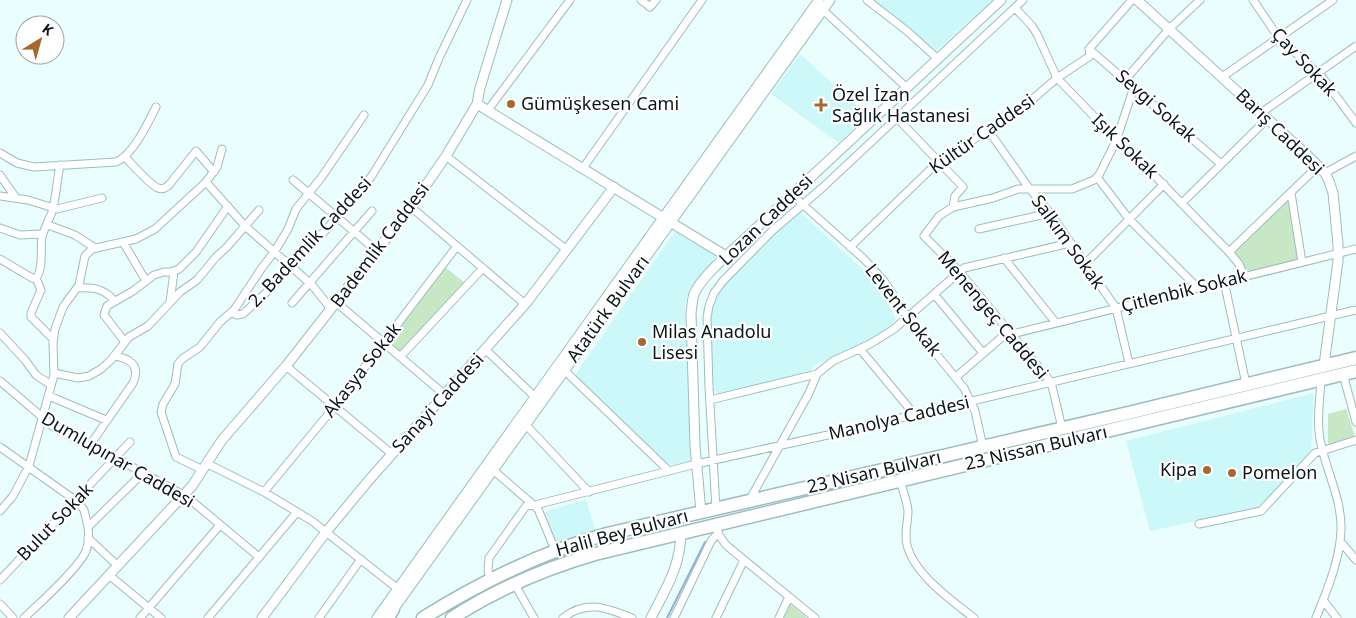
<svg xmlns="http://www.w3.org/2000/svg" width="1356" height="618" font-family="'Noto Sans',sans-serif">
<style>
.built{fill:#ccf8f9}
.green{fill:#c8e7c5}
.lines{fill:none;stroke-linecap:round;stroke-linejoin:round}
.stream{stroke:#8fb1da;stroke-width:2}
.street-casing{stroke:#9cbdbe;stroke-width:9}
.secondary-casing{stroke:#9cbdbe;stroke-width:11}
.highway-casing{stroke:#9cbdbe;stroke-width:15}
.street{stroke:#fff;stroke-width:7}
.secondary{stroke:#fff;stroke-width:9}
.highway{stroke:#fff;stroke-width:12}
.poi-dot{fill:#a7682f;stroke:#fff;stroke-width:2}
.labels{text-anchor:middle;stroke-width:4.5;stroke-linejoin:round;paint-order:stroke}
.street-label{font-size:18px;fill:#0a1617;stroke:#fff}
.poi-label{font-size:18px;fill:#0a1617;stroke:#fff;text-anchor:start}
</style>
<rect width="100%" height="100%" fill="#eafefe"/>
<path class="built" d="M872,0H993L935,52L916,34Z
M800,54L868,116L839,143L771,94Z
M800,212L880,285L896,320L876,337L813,366L811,372L720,395L714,390L711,322L713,302L722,287L789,220Z
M676,230L717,255L691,288L686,299L685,309L692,461L672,465L664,461L575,375Z
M1314,393L1311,453L1262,507L1150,531L1126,441Z
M586,500L596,531L555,543L545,513L550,510Z"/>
<path class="green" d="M1288,201L1298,259L1248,271L1234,253Z
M445,267L465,283L400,352L389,343Z
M1346,409L1355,436L1328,444V414Z
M789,603L807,618H782Z"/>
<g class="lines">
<path class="stream" d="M667,618L705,542"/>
<g class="street-casing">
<path id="street" d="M641,0L650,7L656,0
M867,0L907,31L938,59
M1253,0L1279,38L1322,77L1356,123
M1015,8L1032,26L1037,34L1057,78L1111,134L1118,138L1229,252L1239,264L1244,276
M823,10L906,87
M1089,49L1221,164
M1222,77L1333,0
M488,110L570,0
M1261,113L1356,46
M897,118L963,187L955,196L953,207
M988,130L1029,188L1050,213L1116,308L1129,363
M0,153L17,163L34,167L116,162C133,155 148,123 156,107
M446,156L567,250
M125,157C131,163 151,186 158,188C163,190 166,188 169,185L196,151L214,172
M583,168L702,0
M1325,173L1356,156
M0,175L16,198
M1097,177L1129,219L1198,288
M293,180L377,251
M206,182L245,226L312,285L331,309
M1291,193L1302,262
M791,194L864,259L884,281L914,327L964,388L975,411L983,447
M0,196L28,200L57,209L102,198
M1182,203L1267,119
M411,207L525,304
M48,225L75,235L95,248
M0,228L20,235L42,234
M979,229L1050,213
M123,242L146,281
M850,247L935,165L1027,104L1057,78L1090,56L1089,49L1132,0
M1229,252L1318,166
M1004,258L1056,323
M0,259L32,278L35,279C44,271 40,249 42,237C43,231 49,220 52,212C56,197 57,181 60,165
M1085,264L1164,184
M36,278L41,290L31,313V317L53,339
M1224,281L1246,384
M77,288C93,287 103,288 115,301
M934,294L983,353
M170,302L174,272
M292,303L372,211
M337,303L445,395
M232,313L237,315L243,314L272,287L308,245L324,232L371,177L428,85L439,58L467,0
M0,333L25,360L36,375L51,385
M1012,334L1356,249
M125,342L104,315L107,306L133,291L154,275L164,272H171L179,269L196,252L228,206
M485,349L535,397
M860,349L914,414
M400,357L483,268
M286,366L392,454
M564,370L669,471
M54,373L78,378L89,376L101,369L111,360L129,337L148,326L180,292L197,280L216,257L227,247L259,210
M1343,374L1356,422
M956,377L1009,331
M0,381L55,428L79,441L116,458L187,497L259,557
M49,396L106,420
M710,400L817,374L833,361L870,344L894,329L964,268L1070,243
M525,424L589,492
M1062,428L1051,382L959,271L924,236L939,216L953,207L993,198L1018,189H1072L1094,180L1099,175L1116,141L1133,90L1125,80L1169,29L1200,0
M90,445L133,383C141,366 130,358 114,356
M0,447L78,502L84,510L88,527
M208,464L264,492L312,521L398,589
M492,469L538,509L555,550
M203,470L176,457L161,412L163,404L175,384L178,364L182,359L200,347L220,322L234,310L261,269L275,251L288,229L296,209L321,178L364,115
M900,481C903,490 907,501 908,511C908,522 904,533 907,545C914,574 951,600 974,618
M264,492L335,406L457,246
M749,501L809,393L817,374
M716,509L709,387L707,318L709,306L714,293L723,281L772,231L822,188L1023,0
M0,511L13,496L29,466L54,375L53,344L55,329L63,307L79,285L85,256L92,249L136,239L155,229L206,182L217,167L222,149
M1199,524L1261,511L1315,453L1356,440
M716,525L719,535L726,545L815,618
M88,538L118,566
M1340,541L1356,560
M109,575L161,618
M0,580L130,442
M490,580L488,570L489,558L526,506L535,505L696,464L846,431L1356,310
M514,583L534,618
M1323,600L1337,618
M0,604L13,618
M24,618C39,604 79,568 86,551C89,543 89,535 88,527L143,473
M140,618L220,525
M208,618L297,512
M319,618L361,559
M563,618C586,599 608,608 632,618
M674,618L711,541L718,533
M716,618L744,560
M779,618L789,597
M1316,618C1327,590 1340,560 1341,530C1342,500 1327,473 1321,444C1316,424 1320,400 1321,379"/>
</g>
<g class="secondary-casing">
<path id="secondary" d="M1137,0L1307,155L1325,173L1329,181L1333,193L1338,244V261L1324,365
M477,104L726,256
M701,512L695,446L691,313C692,307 692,300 694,294C702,277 723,259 737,246L1001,0
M390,614L830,0
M69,618L192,486L222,440L286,366L411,207L446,156L477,104L480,88L507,0
M262,618L326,532L369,480L527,302L614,187
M377,618L819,0
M651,618C666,588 680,568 681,533"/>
</g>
<g class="highway-casing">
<path id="highway" d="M388,618L393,609
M423,618C481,582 541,552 607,534L1124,414L1356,358
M452,618C497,589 543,569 595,554L1356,371"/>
</g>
<use href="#street" class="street"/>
<use href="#secondary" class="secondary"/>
<use href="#highway" class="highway"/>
</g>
<g class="poi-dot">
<circle cx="511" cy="104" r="5"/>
<path d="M818.5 97.5h5v5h5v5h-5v5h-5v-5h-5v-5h5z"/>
<circle cx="642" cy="342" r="5"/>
<circle cx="1207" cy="470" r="5"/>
<circle cx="1232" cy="473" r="5"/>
</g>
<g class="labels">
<g class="street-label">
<text transform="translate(1304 62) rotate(47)" y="6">Çay Sokak</text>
<text transform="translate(1156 106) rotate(41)" y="6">Sevgi Sokak</text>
<text transform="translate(1280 132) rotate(44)" y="6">Barış Caddesi</text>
<text transform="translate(982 134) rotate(-35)" y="6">Kültür Caddesi</text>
<text transform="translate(1125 146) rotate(44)" y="6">Işık Sokak</text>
<text transform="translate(766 220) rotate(-44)" y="6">Lozan Caddesi</text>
<text transform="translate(310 242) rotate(-47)" y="6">2. Bademlik Caddesi</text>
<text transform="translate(1068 242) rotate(54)" y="6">Salkım Sokak</text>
<text transform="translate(380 245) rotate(-53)" y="6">Bademlik Caddesi</text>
<text transform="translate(1184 291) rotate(-14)" y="6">Çitlenbik Sokak</text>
<text transform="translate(608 309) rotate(-54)" y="6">Atatürk Bulvarı</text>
<text transform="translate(903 310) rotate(52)" y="6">Levent Sokak</text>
<text transform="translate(993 315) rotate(50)" y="6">Menengeç Caddesi</text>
<text transform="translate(362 370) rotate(-52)" y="6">Akasya Sokak</text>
<text transform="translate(438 403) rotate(-48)" y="6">Sanayi Caddesi</text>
<text transform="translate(899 418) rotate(-13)" y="6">Manolya Caddesi</text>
<text transform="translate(1036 448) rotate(-13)" y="6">23 Nissan Bulvarı</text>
<text transform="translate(118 460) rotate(30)" y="6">Dumlupınar Caddesi</text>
<text transform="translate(874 472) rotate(-13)" y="6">23 Nisan Bulvarı</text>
<text transform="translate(55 522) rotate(-46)" y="6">Bulut Sokak</text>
<text transform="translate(622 533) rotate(-15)" y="6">Halil Bey Bulvarı</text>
</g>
<g class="poi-label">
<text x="832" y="101">Özel İzan<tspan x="832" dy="21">Sağlık Hastanesi</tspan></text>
<text x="521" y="110">Gümüşkesen Cami</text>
<text x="652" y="338">Milas Anadolu<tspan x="652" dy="21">Lisesi</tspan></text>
<text x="1197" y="476" text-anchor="end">Kipa</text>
<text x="1242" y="479">Pomelon</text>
</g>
</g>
<g transform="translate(40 40) rotate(37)"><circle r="24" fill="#ffffff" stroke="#9da2a2"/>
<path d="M0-4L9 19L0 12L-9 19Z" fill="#a7682f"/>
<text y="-8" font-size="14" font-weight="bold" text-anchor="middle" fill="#0a1617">K</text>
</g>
</svg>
